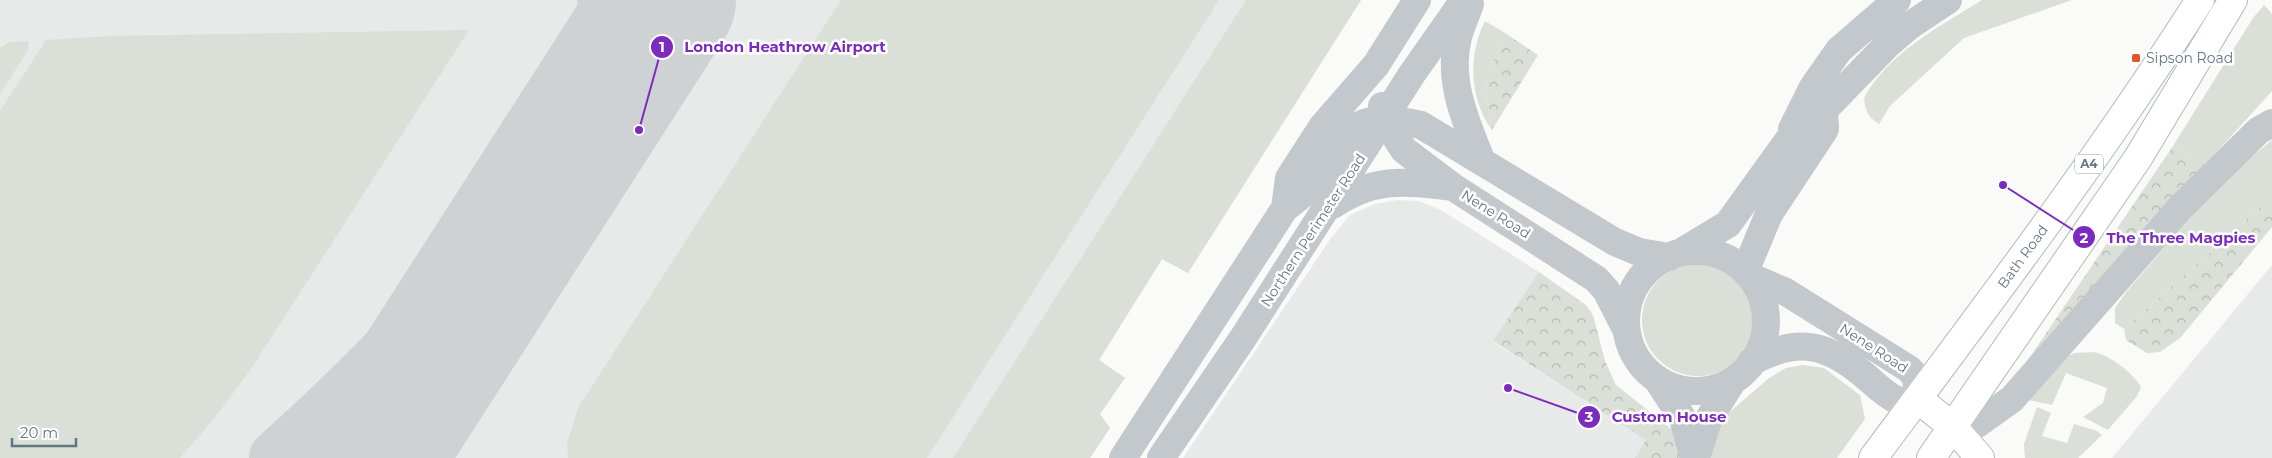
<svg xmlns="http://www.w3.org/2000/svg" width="2272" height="458" font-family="Montserrat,sans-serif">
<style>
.built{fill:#e8e9e9}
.green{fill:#dadfd7}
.forest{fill:url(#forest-crowns)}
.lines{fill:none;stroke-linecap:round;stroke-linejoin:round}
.taxiway{stroke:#ced2d4;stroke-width:58}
.runway{stroke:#ced2d4;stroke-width:142}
.major-casing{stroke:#b5babe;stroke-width:30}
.highway-casing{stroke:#b4b9bd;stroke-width:30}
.minor{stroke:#c3c8cc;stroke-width:28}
.major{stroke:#fff;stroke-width:28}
.highway{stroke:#fff;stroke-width:28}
.poi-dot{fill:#e4572e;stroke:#fff;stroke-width:2}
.labels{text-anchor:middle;stroke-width:5;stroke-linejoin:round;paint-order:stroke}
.shield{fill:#fff;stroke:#939fa8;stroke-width:1}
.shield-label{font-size:12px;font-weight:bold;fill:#657683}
.poi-label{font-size:14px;fill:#657683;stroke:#fff;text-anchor:start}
.street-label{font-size:14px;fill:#657683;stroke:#fff}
.leader{fill:none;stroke:#7b2cbf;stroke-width:2}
.callout-dot{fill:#7b2cbf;stroke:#fff;stroke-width:2}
.mark-label{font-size:15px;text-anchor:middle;font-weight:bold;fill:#fff}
.callout-label{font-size:15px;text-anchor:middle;font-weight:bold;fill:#7b2cbf;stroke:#fff;stroke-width:5;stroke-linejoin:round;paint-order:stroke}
</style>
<defs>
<pattern id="forest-crowns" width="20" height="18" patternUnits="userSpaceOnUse" patternTransform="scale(1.25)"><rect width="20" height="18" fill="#dadfd7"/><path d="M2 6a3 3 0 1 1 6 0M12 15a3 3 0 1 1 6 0" fill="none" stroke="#b4b9b4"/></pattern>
</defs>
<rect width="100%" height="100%" fill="#fafaf8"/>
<path class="built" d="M0,0H1361L1188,273L1162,259L1099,360L1125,378L1100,414L1110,428L1090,458H0Z
M1397,200L1419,201L1441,210L1539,272L1493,342L1647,440L1635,458H1183L1331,238L1350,215L1375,204Z
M2272,265V458H2112Z"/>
<path class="green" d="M841,0H1219L927,458H568L567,443L578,408Z
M1246,0H1361L1188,273L1162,259L1099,360L1125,378L1100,414L1110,428L1090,458H953Z
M1982,0H2072L1964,38L1890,106L1879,124C1868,117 1865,111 1864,98C1889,52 1939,27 1982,0Z
M2264,5L2272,14V91L2205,165L2173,146L2253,18Z
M1485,21L1505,33L1487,78L1485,90L1492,130C1469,99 1468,54 1485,21Z
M469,30L251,369L216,416L180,458H0V111L46,40L111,36Z
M28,41L29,49L0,94V48L9,42Z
M2272,140V197L2124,329L2115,323V308L2127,291L2221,182Z
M1642 320a56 56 0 1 1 112 0a56 56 0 1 1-112 0Z
M2093,352C2110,355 2132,372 2141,387L2137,396L2108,430L2083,417L2103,403L2107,388L2066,373L2052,405L2024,399L2063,358L2075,353Z
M1803,365L1824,368L1860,395L1865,419L1837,458H1710L1721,422L1732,410L1769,378L1786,368Z
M2037,407L2051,413L2042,436L2067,443L2074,424L2097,431L2102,435L2078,458H2025L2024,444Z"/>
<path class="forest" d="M1505,33L1538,55L1492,130L1485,90L1487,78Z
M2173,146L2205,165L2015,379Z
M2272,197V227L2180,338L2160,352L2147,353L2126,340L2124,329Z
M1539,272L1586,305L1593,315L1605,361L1616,385L1675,432L1683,458H1635L1646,440L1493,341Z"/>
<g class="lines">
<path class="taxiway" d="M586,123C599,83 614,43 606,0
M278,458C367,380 445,291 531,209"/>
<path class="runway" d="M371,458L665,0"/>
<g class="major-casing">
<path id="major" d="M1918,399L1953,427L1980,458"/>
</g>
<g class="highway-casing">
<g id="highway">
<path id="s1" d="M1873,458C1985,308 2099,158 2200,0"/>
<path d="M1931,458L2138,158L2233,0"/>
</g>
</g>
<path class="minor" d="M1470,4C1466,15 1461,26 1458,37C1447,81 1466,122 1482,162
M1382,106L1384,119L1404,150L1453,187L1596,279L1606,290L1626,329
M1792,129L1813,87L1839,50L1897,0
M1331,206C1374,177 1404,181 1453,187
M1285,208C1294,201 1305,194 1312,185C1348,134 1349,108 1421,125L1615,242L1639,252L1669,257
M1626 321a70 70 0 1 1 140 0a70 70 0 1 1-140 0Z
M1680,253L1728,224L1805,117L1824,110L1888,44L1909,26L1948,0
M1746,269L1769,214L1825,129L1824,110
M1751,362C1797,337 1826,343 1864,375C1874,383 1884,394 1895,399C1901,402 1911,400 1918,399L1916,377L1909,369L1786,292L1753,278
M1657,379L1683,419L1694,458
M1953,427L1977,424L2012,399L2181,207L2258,131L2272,123
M1123,458L1285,208L1289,178L1322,127L1376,65L1417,0
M1161,458L1243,338L1412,74L1464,0
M1696,458L1708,420L1732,382"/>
<use href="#major" class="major"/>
<use href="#highway" class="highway"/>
</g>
<rect class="poi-dot" x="2131" y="53" width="10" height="10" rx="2.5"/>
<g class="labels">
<rect class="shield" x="2075" y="154.5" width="28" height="19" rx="4"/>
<g class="shield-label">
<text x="2089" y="168">A4</text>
</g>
<g class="poi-label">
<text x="2146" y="63">Sipson Road</text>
</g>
<g class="street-label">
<text transform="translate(1496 214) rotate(32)" y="5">Nene Road</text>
<text transform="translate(1313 230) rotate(-57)" y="5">Northern Perimeter Road</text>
<text dy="5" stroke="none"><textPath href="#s1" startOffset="251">Bath Road</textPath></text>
<text transform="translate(1874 348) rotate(33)" y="5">Nene Road</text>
</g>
</g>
<path class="leader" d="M639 130L662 47M2003 185L2084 237M1508 388L1589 417"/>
<g class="callout-dot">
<circle cx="639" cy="130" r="5"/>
<circle cx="2003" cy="185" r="5"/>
<circle cx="1508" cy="388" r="5"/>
<circle cx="662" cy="47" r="12"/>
<circle cx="2084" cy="237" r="12"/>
<circle cx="1589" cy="417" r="12"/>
</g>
<g class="mark-label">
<text x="662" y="52">1</text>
<text x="2084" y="243">2</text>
<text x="1589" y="422">3</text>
</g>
<g class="callout-label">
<text x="785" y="52">London Heathrow Airport</text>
<text x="2181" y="243">The Three Magpies</text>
<text x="1669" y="422">Custom House</text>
</g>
<path d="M12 438v8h64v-8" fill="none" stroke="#657683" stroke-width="2.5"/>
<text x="20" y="438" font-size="15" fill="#657683" stroke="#ffffff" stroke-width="4" paint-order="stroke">20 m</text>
</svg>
